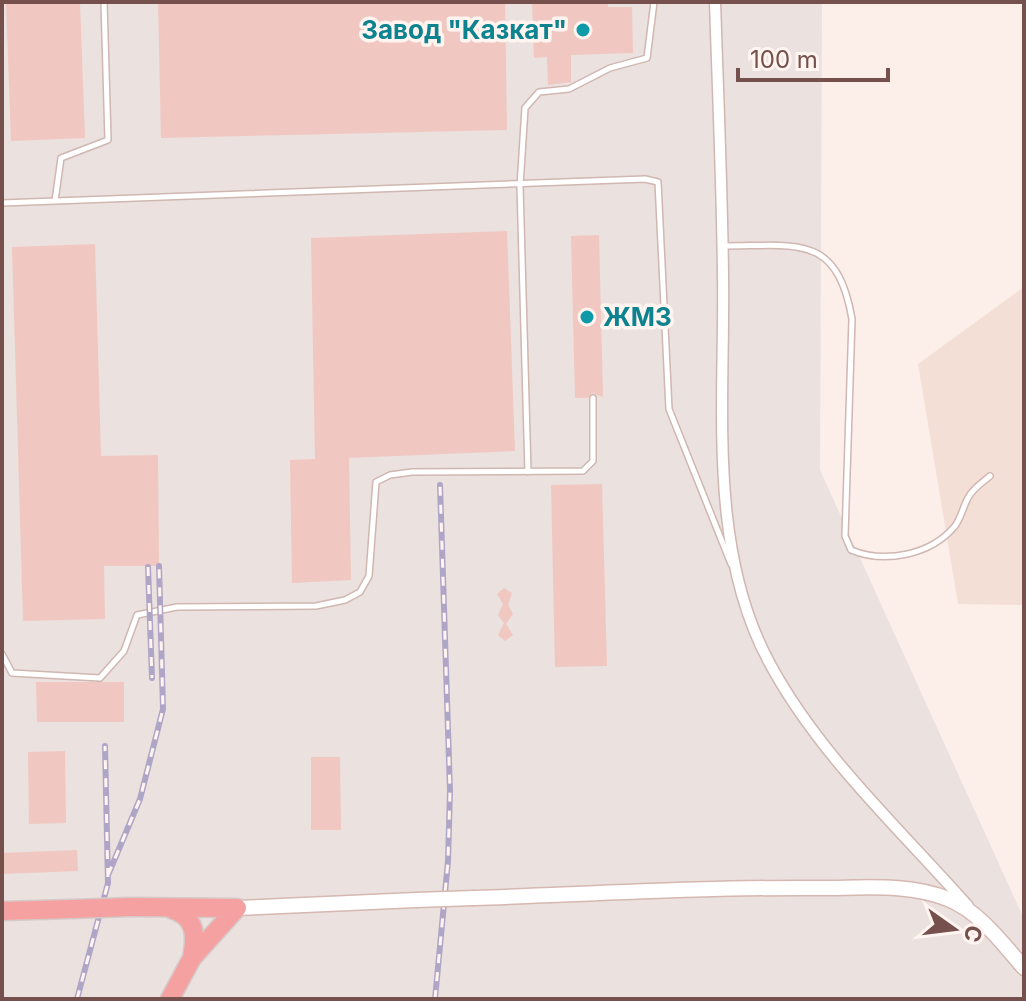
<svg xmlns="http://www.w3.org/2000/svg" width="1026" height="1001" font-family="Inter,sans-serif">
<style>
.residential{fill:#f4dfd7}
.industrial{fill:#ebe1df}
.building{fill:#f1c7c1}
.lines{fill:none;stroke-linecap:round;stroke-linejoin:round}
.lane-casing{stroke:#d0b7b1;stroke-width:8}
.street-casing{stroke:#d0b7b1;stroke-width:13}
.secondary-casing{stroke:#d6b7b1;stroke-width:17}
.highway-casing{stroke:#d6cac9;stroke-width:21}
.lane{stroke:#fff;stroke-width:5}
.street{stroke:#fff;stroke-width:10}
.secondary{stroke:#fff;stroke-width:14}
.highway{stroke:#f5a1a2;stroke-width:18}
.rail-casing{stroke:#afa6c7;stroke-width:6}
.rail{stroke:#fff4ef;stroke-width:3;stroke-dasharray:9;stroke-linecap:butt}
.secondary-bridge-casing{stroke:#d6b7b1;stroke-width:17;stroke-linecap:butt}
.highway-bridge-casing{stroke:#d6cac9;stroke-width:21;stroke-linecap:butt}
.secondary-bridge{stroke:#fff;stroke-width:14}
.highway-bridge{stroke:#f5a1a2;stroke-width:18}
.culture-dot{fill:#0f9aa8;stroke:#fff4ef;stroke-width:3}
.labels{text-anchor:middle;stroke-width:7;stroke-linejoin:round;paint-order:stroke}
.culture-label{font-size:26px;font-weight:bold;fill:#0d838f;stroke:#fff4ef;text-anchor:end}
</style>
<rect width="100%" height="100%" fill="#fcefe9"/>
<path class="residential" d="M1024,287V605L958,604L918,364Z"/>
<path class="industrial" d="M2,2H822L820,470L1024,919V999H2Z"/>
<path class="building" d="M6,2H80L85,138L11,141Z
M158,2H505L507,130L161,138Z
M532,2H608V7H632L633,53L571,55V82L548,85L547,57L534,58Z
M507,231L515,451L349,458L351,580L292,583L290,460L315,459L311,238Z
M599,235L603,397L592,393L588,398H575L571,236Z
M95,244L101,456L158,455L159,566H104L105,619L23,621L12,247Z
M602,484L607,666L555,667L551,485Z
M504,588L512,593L508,605L513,614L506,624L513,635L505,641L498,635L504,623L498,615L503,604L497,594Z
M36,682H124V722H37Z
M65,751L66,823L29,824L28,752Z
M311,757H340L341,830H311Z
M77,850L78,871L2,874V853Z"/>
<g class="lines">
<g class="lane-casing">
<path id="lane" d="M55,201L61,158L108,140L104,2
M2,203L645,179L658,182L669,409L731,564
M724,246C797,246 837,233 852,319L845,536L851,550C885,564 931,555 955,526C961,518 963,507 968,498C972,489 983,482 990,476
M528,472L520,186L525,108L539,92L569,89L610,68L647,58L654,2
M2,654L12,673L100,678L124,651L137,615L177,607L316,606L345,600L360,592L369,576L376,482L390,475L412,472L583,471L593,461V398"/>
</g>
<g class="street-casing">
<path id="street" d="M715,2C718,93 722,184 723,275C725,402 707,547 769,662C818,754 899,828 968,906"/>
</g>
<g class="secondary-casing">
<path id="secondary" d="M474,898C590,894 706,887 821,888C862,888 910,883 948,899C980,912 1002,943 1024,968
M237,908L416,900"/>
</g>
<g class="highway-casing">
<path id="highway" d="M130,907L237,908
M171,909C197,917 196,936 192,958
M2,911L71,909
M170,999L192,958L237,908"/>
</g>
<use href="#lane" class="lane"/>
<use href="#street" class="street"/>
<use href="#secondary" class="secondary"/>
<use href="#highway" class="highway"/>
<g class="rail-casing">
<path id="rail" d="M148,567L152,678
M108,875L140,799L163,709L159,566
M77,999L108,883L105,746
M435,999L448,861L450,791L440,485"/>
</g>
<use href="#rail" class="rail"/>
<g class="secondary-bridge-casing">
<path id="secondary-bridge" d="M416,900L474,898"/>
</g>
<g class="highway-bridge-casing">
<path id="highway-bridge" d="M71,909L130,907"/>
</g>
<use href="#secondary-bridge" class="secondary-bridge"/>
<use href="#highway-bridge" class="highway-bridge"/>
</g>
<g class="culture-dot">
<circle cx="583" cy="30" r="8"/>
<circle cx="587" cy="317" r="8"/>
</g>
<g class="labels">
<g class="culture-label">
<text x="567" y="39">Завод "Казкат"</text>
<text x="603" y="326" text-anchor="start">ЖМЗ</text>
</g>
</g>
<rect width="1026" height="1001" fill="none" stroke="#76504c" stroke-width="8"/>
<g transform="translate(954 929) rotate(104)" stroke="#fff4ef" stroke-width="6" paint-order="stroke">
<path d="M0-6L14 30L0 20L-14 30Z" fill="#76504c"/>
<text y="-12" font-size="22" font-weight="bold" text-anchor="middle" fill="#76504c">С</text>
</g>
<path d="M738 68v12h150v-12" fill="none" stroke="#76504c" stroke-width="4"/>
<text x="750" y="68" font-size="24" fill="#76504c" stroke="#fff4ef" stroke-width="6" paint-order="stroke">100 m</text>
</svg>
